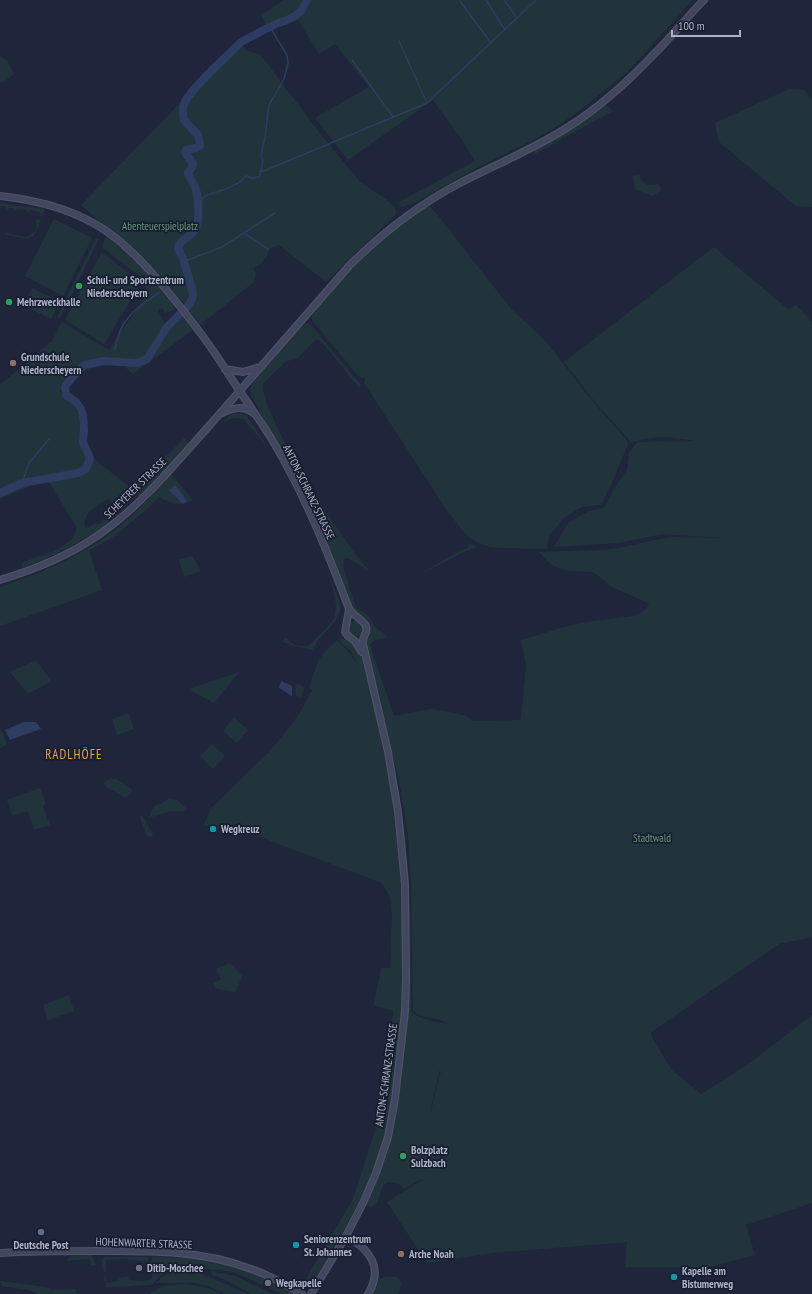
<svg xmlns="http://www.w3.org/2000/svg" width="812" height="1294" font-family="'PT Sans Narrow',sans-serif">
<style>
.green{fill:#21343c;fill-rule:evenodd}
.water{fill:#2f3c62}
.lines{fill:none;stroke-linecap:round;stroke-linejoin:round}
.stream{stroke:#2f3c62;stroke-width:1.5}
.river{stroke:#2f3c62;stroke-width:8}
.secondary-casing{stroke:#4d5365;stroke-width:8}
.secondary{stroke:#40475e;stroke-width:5.5}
.leisure-dot{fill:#2e9e5b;stroke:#181e2f;stroke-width:1.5}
.education-dot{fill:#8d6e63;stroke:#181e2f;stroke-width:1.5}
.culture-dot{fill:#0f9aa8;stroke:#181e2f;stroke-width:1.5}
.service-dot{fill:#5c6f8a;stroke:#181e2f;stroke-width:1.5}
.worship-dot{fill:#6b7280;stroke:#181e2f;stroke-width:1.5}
.labels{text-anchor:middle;stroke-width:3.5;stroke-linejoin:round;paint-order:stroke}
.park-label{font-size:11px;fill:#629a78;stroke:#181e2f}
.poi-label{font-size:11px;font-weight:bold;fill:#adb3c7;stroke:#181e2f;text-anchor:start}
.street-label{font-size:11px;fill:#adb3c7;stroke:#181e2f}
.quarter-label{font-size:13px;letter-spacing:1px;fill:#dea451;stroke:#181e2f}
</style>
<rect width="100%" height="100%" fill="#1f263b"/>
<path class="green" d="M284,0H693L627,72L579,111L559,125L535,139L478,167L416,202L402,207L397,203L475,161L462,140L433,100L348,160L315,118L369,87L335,44L319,54L298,20L277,27L267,26L261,15Z
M239,42L248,51L261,55L319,132L360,182L387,200L395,208L396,214L326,282L279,245L271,248L261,264L253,268L256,274L254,282L200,325L182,301L148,265L81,205Z
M0,56L7,60L14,74L2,83L0,82Z
M789,89L804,90L812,100V207L796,206L719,142L715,123Z
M605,104L613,111L533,155L536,148L577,124Z
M639,175C644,185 647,186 658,184L662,189L653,196L635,189L633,176Z
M0,203L45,209L42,216L40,215V212L30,210L28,213L27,210L17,209L15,211L13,208H9L7,210L6,207L1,206L0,208Z
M429,205L436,213L512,310L544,339L593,402L626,439L628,444L614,478L603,502L599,505L582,507L565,517L549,536L547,549L503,548L490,547L476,542L466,535L446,509L364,383L365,380V378H361L356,373L312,320V314L316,308L370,249L388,233L424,207Z
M36,219L41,220C39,225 37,231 34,235C29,242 12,236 5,234L6,233L26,237L31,235L33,232L36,231Z
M54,219L92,238L63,296L25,276Z
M106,236L132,257L146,271L175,306L172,311L165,313L162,308L158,310L166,328L148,358C135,367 122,359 107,359C99,359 90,360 82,363L86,368L79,370L66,382L60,391L62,395L73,405L79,414V425L81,432L79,440L82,449L133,490L184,438L189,444L165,472L139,497L138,495L111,519L117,511L109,498C98,505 82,512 85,527L88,528L94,524H100L103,520H108L109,521L106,527L54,555L23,568L21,563L53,551L64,545L73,538L77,528L47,479L0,499V385L52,341L62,322L109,350L148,292L142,278L102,247Z
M96,238L99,239L60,318L57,317Z
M714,247L788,309L796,305L812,322V937L779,944L650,1033L666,1061L673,1071L701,1094L747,1065L812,1015V1203L746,1225L755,1255L705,1268L625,1267L627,1242L493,1253L427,1263L387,1202L425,1178L403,1189L399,1184L388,1182L383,1185L377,1203L371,1207L366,1205L378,1175L390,1135L396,1112L408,1010L410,964L409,899L403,834L393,756L405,833L409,883L411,939V1010C416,1020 441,1023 450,1024C446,1022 442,1020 438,1019C429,1017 418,1018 413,1010L411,882L408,836L399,779L365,647L364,640C379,620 362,620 352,608L329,550L311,509L252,397C249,391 250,387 253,382L304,323H307L311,325L361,385L359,388L323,343L316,339L297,359L286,361L263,384V390L267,405L281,435L306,484L356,555L370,572L348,558L344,559L343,566L356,608L369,616L374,626L387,637L375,640L370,645L394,716L431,709L455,713L466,716L473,721L521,720L526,665L521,640L561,628L587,622L633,616L641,613L649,605L648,603L612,587L596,574L591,572L563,570L552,565L539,552L604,550L619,548L659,539L676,537L721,538L663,534L619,543L554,547L568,523L589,511L604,508L616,486L627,470L629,453L637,442L693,441C677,437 647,435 632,443L594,401L564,362ZM439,1071H441L429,1119Z
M102,252L141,283L104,344L65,320Z
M32,288L60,302L51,319L23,305Z
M183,315L194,329L133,374L124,366L115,364L136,365L146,361L153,354L163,337Z
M235,413L244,414L247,416L267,446L243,419L232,418L222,423L230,415Z
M171,474L193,500C179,507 172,504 159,497L147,509L113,537L89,551L102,590L0,626V587C39,574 77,558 110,534C133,517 152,495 171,474Z
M470,544L477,547L466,551L421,574L457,552L467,548Z
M192,556L201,571L184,577L179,560Z
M329,574L339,600L340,610L336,620L317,642L312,651L311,649L293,646L283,642L285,637C293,645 298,648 310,645C317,636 326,630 332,621C341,608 332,588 329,574Z
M347 629a8 8 0 1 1 16 0a8 8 0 1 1-16 0Z
M341,638L354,643L361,653C367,680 375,706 380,733C401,838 410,945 398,1052C394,1085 391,1118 380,1150C370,1180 356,1209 340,1237C330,1254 319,1271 310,1288L302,1285L353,1199L367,1156L382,1108L393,1011L374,1005L381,968H390L392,916L390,897L382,883L260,837L237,824L203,826L212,807L271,750L291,725L299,714L312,690L309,688C315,668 319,653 337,641C347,648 351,655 358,665L350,650L340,642L339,639Z
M36,660L51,681L28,694L10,672Z
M239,672L214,703L190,690L194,687Z
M297,684L305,687L301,697L296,696L295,692Z
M129,713L134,729L117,735L112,719Z
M234,717L248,730L237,743L223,731Z
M1,729L7,744L0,749V730Z
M212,744L225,756L213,769L200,756Z
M111,778L116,779L133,790L126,798L108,788L103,783Z
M40,788L46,804L43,806L50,825L34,830L28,811L12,816L7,800Z
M169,799L177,800L186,808L183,811L168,812L149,818L154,806L160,804Z
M142,815L153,834L152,837L147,836L140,817Z
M230,963L242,976L236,992L216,989L213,983L221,979L216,969Z
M69,995L74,1011L48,1020L43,1005Z
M90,1255L93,1257L96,1265L91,1266L90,1259L67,1261L69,1256Z
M104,1257H148V1261L128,1260V1259L106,1260V1272H104L103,1270L101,1260Z
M152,1257L195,1258L247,1270L266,1278L264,1285L233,1272L217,1270L187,1268H172L168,1270L158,1278L152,1285L108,1287L107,1289L104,1278L106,1276V1283L119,1281V1278L128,1277L129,1280C137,1280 145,1283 152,1278Z
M180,1271L200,1273L248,1294H225L208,1286L196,1283H156C163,1274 170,1273 180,1271Z
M211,1271L235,1276L273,1294H251L226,1280L212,1275Z
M385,1277H396L400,1279L401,1284L398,1294H372L380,1279Z
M0,1281L46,1287L53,1290L75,1289L77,1294H37L28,1290L1,1286Z
M272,1281L297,1294H281L269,1288Z
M185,1284L208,1288L221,1294H150L162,1286Z"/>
<path class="water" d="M175,485L187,501L183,504L169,490Z
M281,681L292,686V696L279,688Z
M24,722H36L41,729L10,740L5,730Z"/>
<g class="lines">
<path class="stream" d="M486,0L505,30
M504,0L517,18
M460,1L491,43
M399,41L427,103
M352,60L393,117
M260,171H264L427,103L536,0
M198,209C201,205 200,201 203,198C206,194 221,191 226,189C229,187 237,184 240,182C243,179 243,178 247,176L251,178L259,177L263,161L261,156L265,138L269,105L284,79L288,63L287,55L270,27
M245,234L268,249
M183,262L222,247L275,213
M115,350C119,319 136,308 160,292
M22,483L29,463L49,439"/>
<path class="river" d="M260,32L278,23L285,21L295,16L301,11L307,0
M0,493L22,483L78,473L86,469L90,458L83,442L84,430L83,415L81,409L76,402L66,395L65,388L66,385L79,370L85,365L104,361L137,363L147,359L167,327L189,305L193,297L192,289L183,259L178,248C180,239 190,238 195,230C200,221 199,197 195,187C193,182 189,178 188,173L192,167L193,164L185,152L186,150L196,148L200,145L198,135L184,120C183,115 182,109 184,104C189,90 225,58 237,46L241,42L258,33"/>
<g class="secondary-casing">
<path id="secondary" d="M0,196C34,200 65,207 95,224C120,238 140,259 158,280C182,308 204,336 224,367C239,391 256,414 271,438C303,491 327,550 349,609C351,611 353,614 356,616C361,621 368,623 366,632C364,637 362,639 363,644L388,752L398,812L405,884
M225,369L243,372L260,367
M222,413C233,408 243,405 253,413
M0,580C33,570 68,556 97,536C140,507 174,465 209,426C256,373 302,319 349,266C382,233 418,205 460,183C495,165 531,150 565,129C599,108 629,81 657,51C673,35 687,17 704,0
M349,609L345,632L348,636L355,641L362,652
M346,1236C370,1249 384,1268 368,1294
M1,1253C34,1251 66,1251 98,1251C149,1251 200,1250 248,1268C267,1274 285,1284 302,1294
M311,1294L346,1236L363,1203L376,1173L388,1137L395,1099L405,1011L406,978L405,887"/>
</g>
<use href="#secondary" class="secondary"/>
</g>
<g class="leisure-dot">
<circle cx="79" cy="286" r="4"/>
<circle cx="9" cy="302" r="4"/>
<circle cx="403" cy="1156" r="4"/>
</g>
<g class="education-dot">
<circle cx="13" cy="363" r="4"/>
<circle cx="401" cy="1254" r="4"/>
</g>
<g class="culture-dot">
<circle cx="213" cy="829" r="4"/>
<circle cx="296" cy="1245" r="4"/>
<circle cx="674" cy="1277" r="4"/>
</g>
<circle class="service-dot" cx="41" cy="1232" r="4"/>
<g class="worship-dot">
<circle cx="139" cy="1268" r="4"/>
<circle cx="268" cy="1283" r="4"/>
</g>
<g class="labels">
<g class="park-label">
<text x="160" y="230">Abenteuerspielplatz</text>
<text x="652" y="842">Stadtwald</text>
</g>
<g class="poi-label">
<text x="87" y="284">Schul- und Sportzentrum<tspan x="87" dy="13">Niederscheyern</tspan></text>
<text x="17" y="306">Mehrzweckhalle</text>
<text x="21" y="361">Grundschule<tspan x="21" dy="13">Niederscheyern</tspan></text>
<text x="221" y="833">Wegkreuz</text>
<text x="411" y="1154">Bolzplatz<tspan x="411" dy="13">Sulzbach</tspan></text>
<text x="304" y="1243">Seniorenzentrum<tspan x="304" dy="13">St. Johannes</tspan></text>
<text x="41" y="1249" text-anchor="middle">Deutsche Post</text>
<text x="409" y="1258">Arche Noah</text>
<text x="147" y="1272">Ditib-Moschee</text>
<text x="682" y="1275">Kapelle am<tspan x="682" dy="13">Bistumerweg</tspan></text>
<text x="276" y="1287">Wegkapelle</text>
</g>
<g class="street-label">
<text transform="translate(135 488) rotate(-44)" y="4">SCHEYERER STRASSE</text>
<text transform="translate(309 492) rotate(64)" y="4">ANTON-SCHRANZ-STRASSE</text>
<text transform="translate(386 1075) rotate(-82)" y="4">ANTON-SCHRANZ-STRASSE</text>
<text transform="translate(144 1243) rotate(2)" y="4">HOHENWARTER STRASSE</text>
</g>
<g class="quarter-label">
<text x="74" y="759">RADLHÖFE</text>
</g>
</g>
<path d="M672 30v6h68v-6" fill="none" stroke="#adb3c7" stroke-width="2"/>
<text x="678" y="30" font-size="12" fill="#adb3c7" stroke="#181e2f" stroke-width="3" paint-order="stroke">100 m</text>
</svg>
